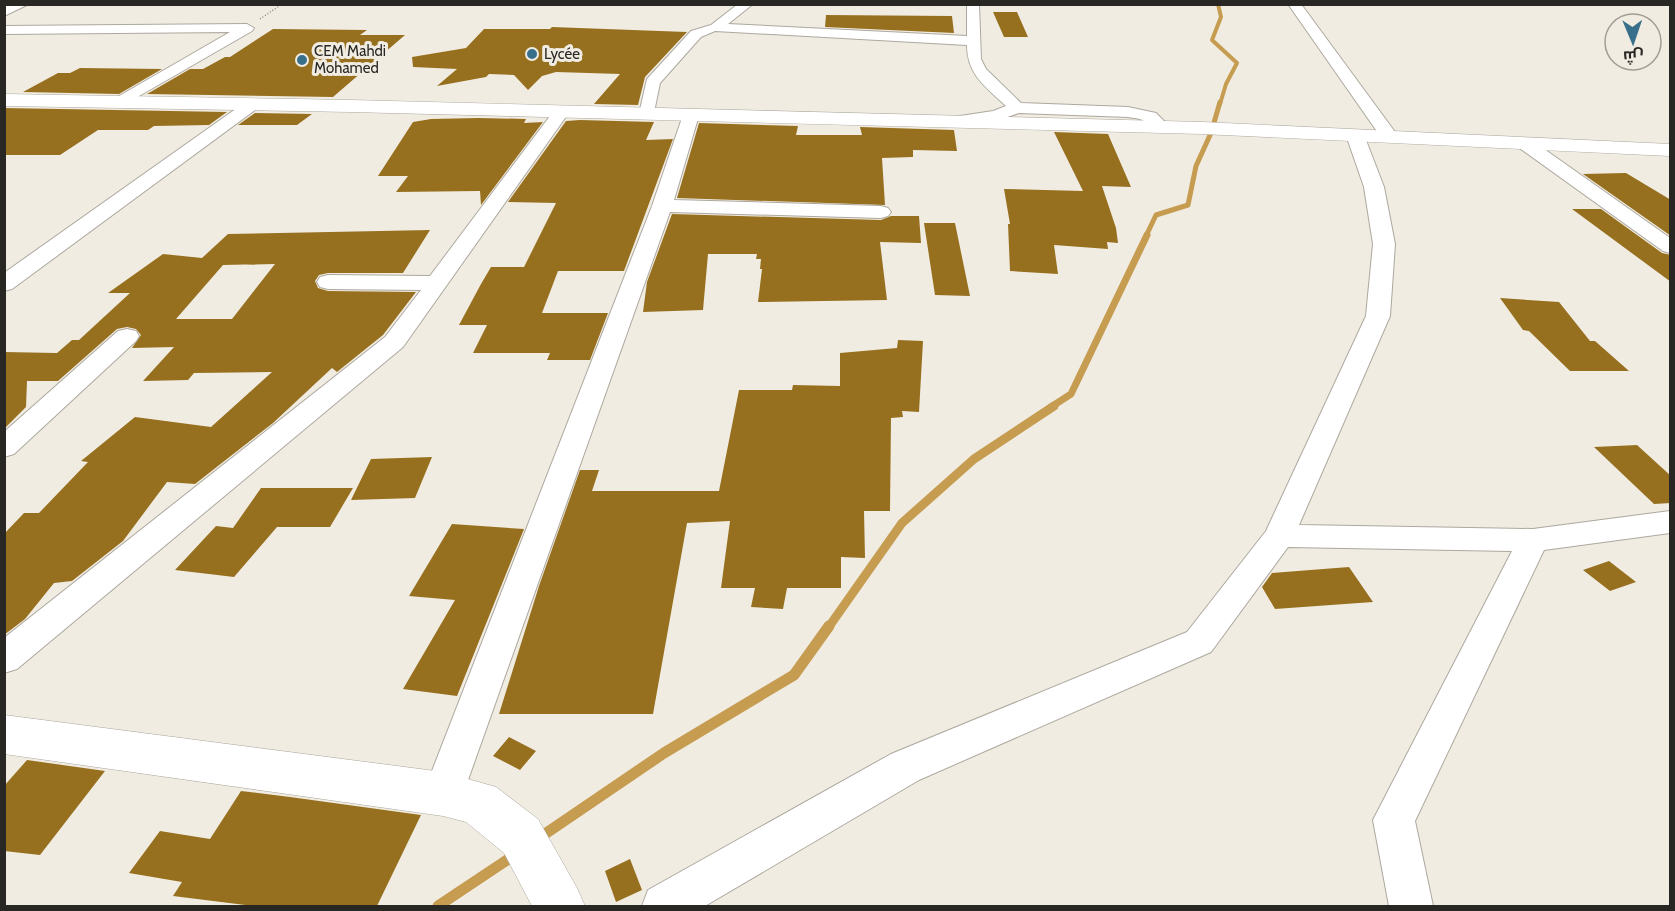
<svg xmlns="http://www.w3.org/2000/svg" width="1675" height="911" font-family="Cabin,Cairo,sans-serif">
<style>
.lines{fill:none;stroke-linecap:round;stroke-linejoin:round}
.stream-far4{stroke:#c59c50;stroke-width:4}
.stream-far3{stroke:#c59c50;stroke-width:5}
.stream-far2{stroke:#c59c50;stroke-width:7}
.stream-far1{stroke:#c59c50;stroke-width:9}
.stream{stroke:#c59c50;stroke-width:11}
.building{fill:#97701f;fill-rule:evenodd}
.street-casing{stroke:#ada89f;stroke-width:2}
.secondary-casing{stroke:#ada89f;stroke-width:1}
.path{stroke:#8d8983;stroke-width:1.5;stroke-dasharray:1 2;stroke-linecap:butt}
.street{fill:#fff;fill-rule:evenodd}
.secondary{fill:#fff;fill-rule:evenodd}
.poi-dot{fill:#38708b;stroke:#f1ece2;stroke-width:2}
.labels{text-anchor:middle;stroke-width:6;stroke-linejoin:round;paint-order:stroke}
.far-poi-label{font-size:15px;fill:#292724;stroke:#f1ece2;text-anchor:start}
</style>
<rect width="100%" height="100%" fill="#f1ece2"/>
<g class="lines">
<path class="stream-far4" d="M1218,4L1221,17L1212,40L1237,63L1226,84L1220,104"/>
<path class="stream-far3" d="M1146,236L1156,215L1188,205L1196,166L1211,133L1220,102"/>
<path class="stream-far2" d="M1051,407L1071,394L1147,235"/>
<path class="stream-far1" d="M828,628L902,523L974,459L1054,406"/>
<path class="stream" d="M539,838L664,753L794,675L829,626
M438,906L516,854"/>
</g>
<path class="building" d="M993,12H1017L1028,37H1004Z
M826,15L952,16L954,33L825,27Z
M552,27L687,32L645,77L638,105L594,104L620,74L556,72L542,76L528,90L514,75L489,74L486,77L437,86L457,69L413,67L412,57L466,48L484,29H550Z
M273,29L367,30L360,35H405L333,97L147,94L190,69H203L225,57H230Z
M80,68L162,69L119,94L23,92L58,73H70Z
M4,108L227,112L209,125L154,126L148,130H98L60,155H4Z
M255,113L312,114L297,125H238Z
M479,118L526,119L524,123L543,122L481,205L480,191L396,192L408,176H378L413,122L431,119Z
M580,120L654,122L646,140L673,139L624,271H558L542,313H608L590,360H547L550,353H473L487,325H459L481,284L491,267H524L556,203L508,202L566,121Z
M699,123L798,126L796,135H862L860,127L954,130L957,151L913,150V157L882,158L885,205L677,198Z
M1054,132L1108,134L1131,187L1102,186L1116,228L1118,243L1107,242L1108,249L1054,245L1058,274L1010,271L1008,224H1010L1004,189L1083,191Z
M1626,173L1671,200V236L1583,174Z
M1572,209H1601L1662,253L1671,255V282Z
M672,214L881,220L891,216H919L921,243L880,242L887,300L758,302L762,269H760L761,259H756L757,254H708L703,310L643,312L647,282Z
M924,223H955L970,296L935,295Z
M430,230L403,273H328L319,275L315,281L318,288L328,291L416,292L383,335L337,372L332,368L273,423L195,484L167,482L123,541L72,581L54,583L25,619L4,635V534L24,513H39L88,462L81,461L135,417L211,427L272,372L194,373L188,380L143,381L174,347L132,348L141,335L136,329L127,327L117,329L58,381H27L26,407L4,429V352L57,353L72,340H79L130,293H108L163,254L202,258L228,234ZM275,264L232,319H176L223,265Z
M1500,298L1559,302L1590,341H1595L1629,371H1570L1529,331L1523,330Z
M898,340L923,341L919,412L902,411L903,417L891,418L890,511H864L865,558L841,557V588H787L783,609L751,607L755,588H721L730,521L687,523L653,714H499L539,586L580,470H599L592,491H719L739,390H792L793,385L840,386V353L897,348Z
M1637,445L1671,476V503L1654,504L1594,447Z
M432,457L415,498L351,500L371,459Z
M261,488H353L330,527H277L234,577L175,570L216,526L233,528Z
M452,524L524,529L457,696L403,689L455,600L409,596Z
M1609,561L1636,582L1610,591L1583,570Z
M1349,567L1373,602L1275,609L1262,587L1272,573Z
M509,737L536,751L520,770L493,756Z
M27,760L105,771L40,855L4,851V786Z
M241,791L290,797L421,815L377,906H253L173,896L182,882L129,873L160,831L210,839Z
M630,859L642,890L616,902L605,871Z"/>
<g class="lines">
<g class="street-casing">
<path id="street" d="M11,4H29L4,16V7Z
M738,4H753L728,24L967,36V4H979L981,59L986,69L1021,103L1128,107L1156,113L1170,127L1168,131C1155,134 1154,126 1144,121C1140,118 1133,118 1128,117L1019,113L996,121L953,127L947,126L945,122L947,118L993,111L1006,106C986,87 967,75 967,45L715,31L701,37L660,83L653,117H641L639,114L647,79L691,31L711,25Z
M1288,4H1301L1395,132L1398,136L1395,140H1383Z
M247,24L254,28L252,31L120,107L114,105L112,102L114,99L230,32L4,34V26Z
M253,99L261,104L259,107L12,289L4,291V273L247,101Z
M562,106L570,111L403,347L17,669L4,673V638L385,337L421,290L328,289L320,287L317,282L320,277L328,275L430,276L556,108Z
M691,110L699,115L674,200L881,206L888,208L891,212L888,216L881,218L670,212L463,794L457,807L443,813L429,807L423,794L652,206L683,115Z
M1355,130L1361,131L1364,135L1384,187L1395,244L1390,316L1299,525L1533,529L1670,511V533L1544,550L1415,821L1433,906H1389L1373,820L1512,551L1288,547L1211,652L919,780L705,906H642L648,890L891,754L1187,632L1266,531L1366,316L1373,244L1364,187L1346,135L1349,131Z
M1524,138L1530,139L1670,238V253L1663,251L1518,147L1515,143L1518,139Z
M127,329L136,331L139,336L136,341L14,454L4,457V432L118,331Z"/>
</g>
<g class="secondary-casing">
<path id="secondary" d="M4,94L351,100L1202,122L1670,144V156L1202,134L351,112L4,106Z
M4,715L443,772L496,787L538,819L577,888L585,906H532L504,853L466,822L443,816L4,754Z"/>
</g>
<path class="path" d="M260,19L282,4"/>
<use href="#street" class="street"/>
<use href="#secondary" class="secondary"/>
</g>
<g class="poi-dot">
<circle cx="532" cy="54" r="6"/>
<circle cx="302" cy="60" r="6"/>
</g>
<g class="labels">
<g class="far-poi-label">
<text x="314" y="56">CEM Mahdi<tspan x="314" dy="17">Mohamed</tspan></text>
<text x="544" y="59">Lycée</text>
</g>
</g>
<rect width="1675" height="911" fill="none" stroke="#292724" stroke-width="12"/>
<g transform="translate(1633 42) rotate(178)"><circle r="28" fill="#f1ece2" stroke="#a19d96" stroke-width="1.5"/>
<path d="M0-4.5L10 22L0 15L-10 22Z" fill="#38708b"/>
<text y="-9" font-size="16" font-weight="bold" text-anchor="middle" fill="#292724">ش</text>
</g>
</svg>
